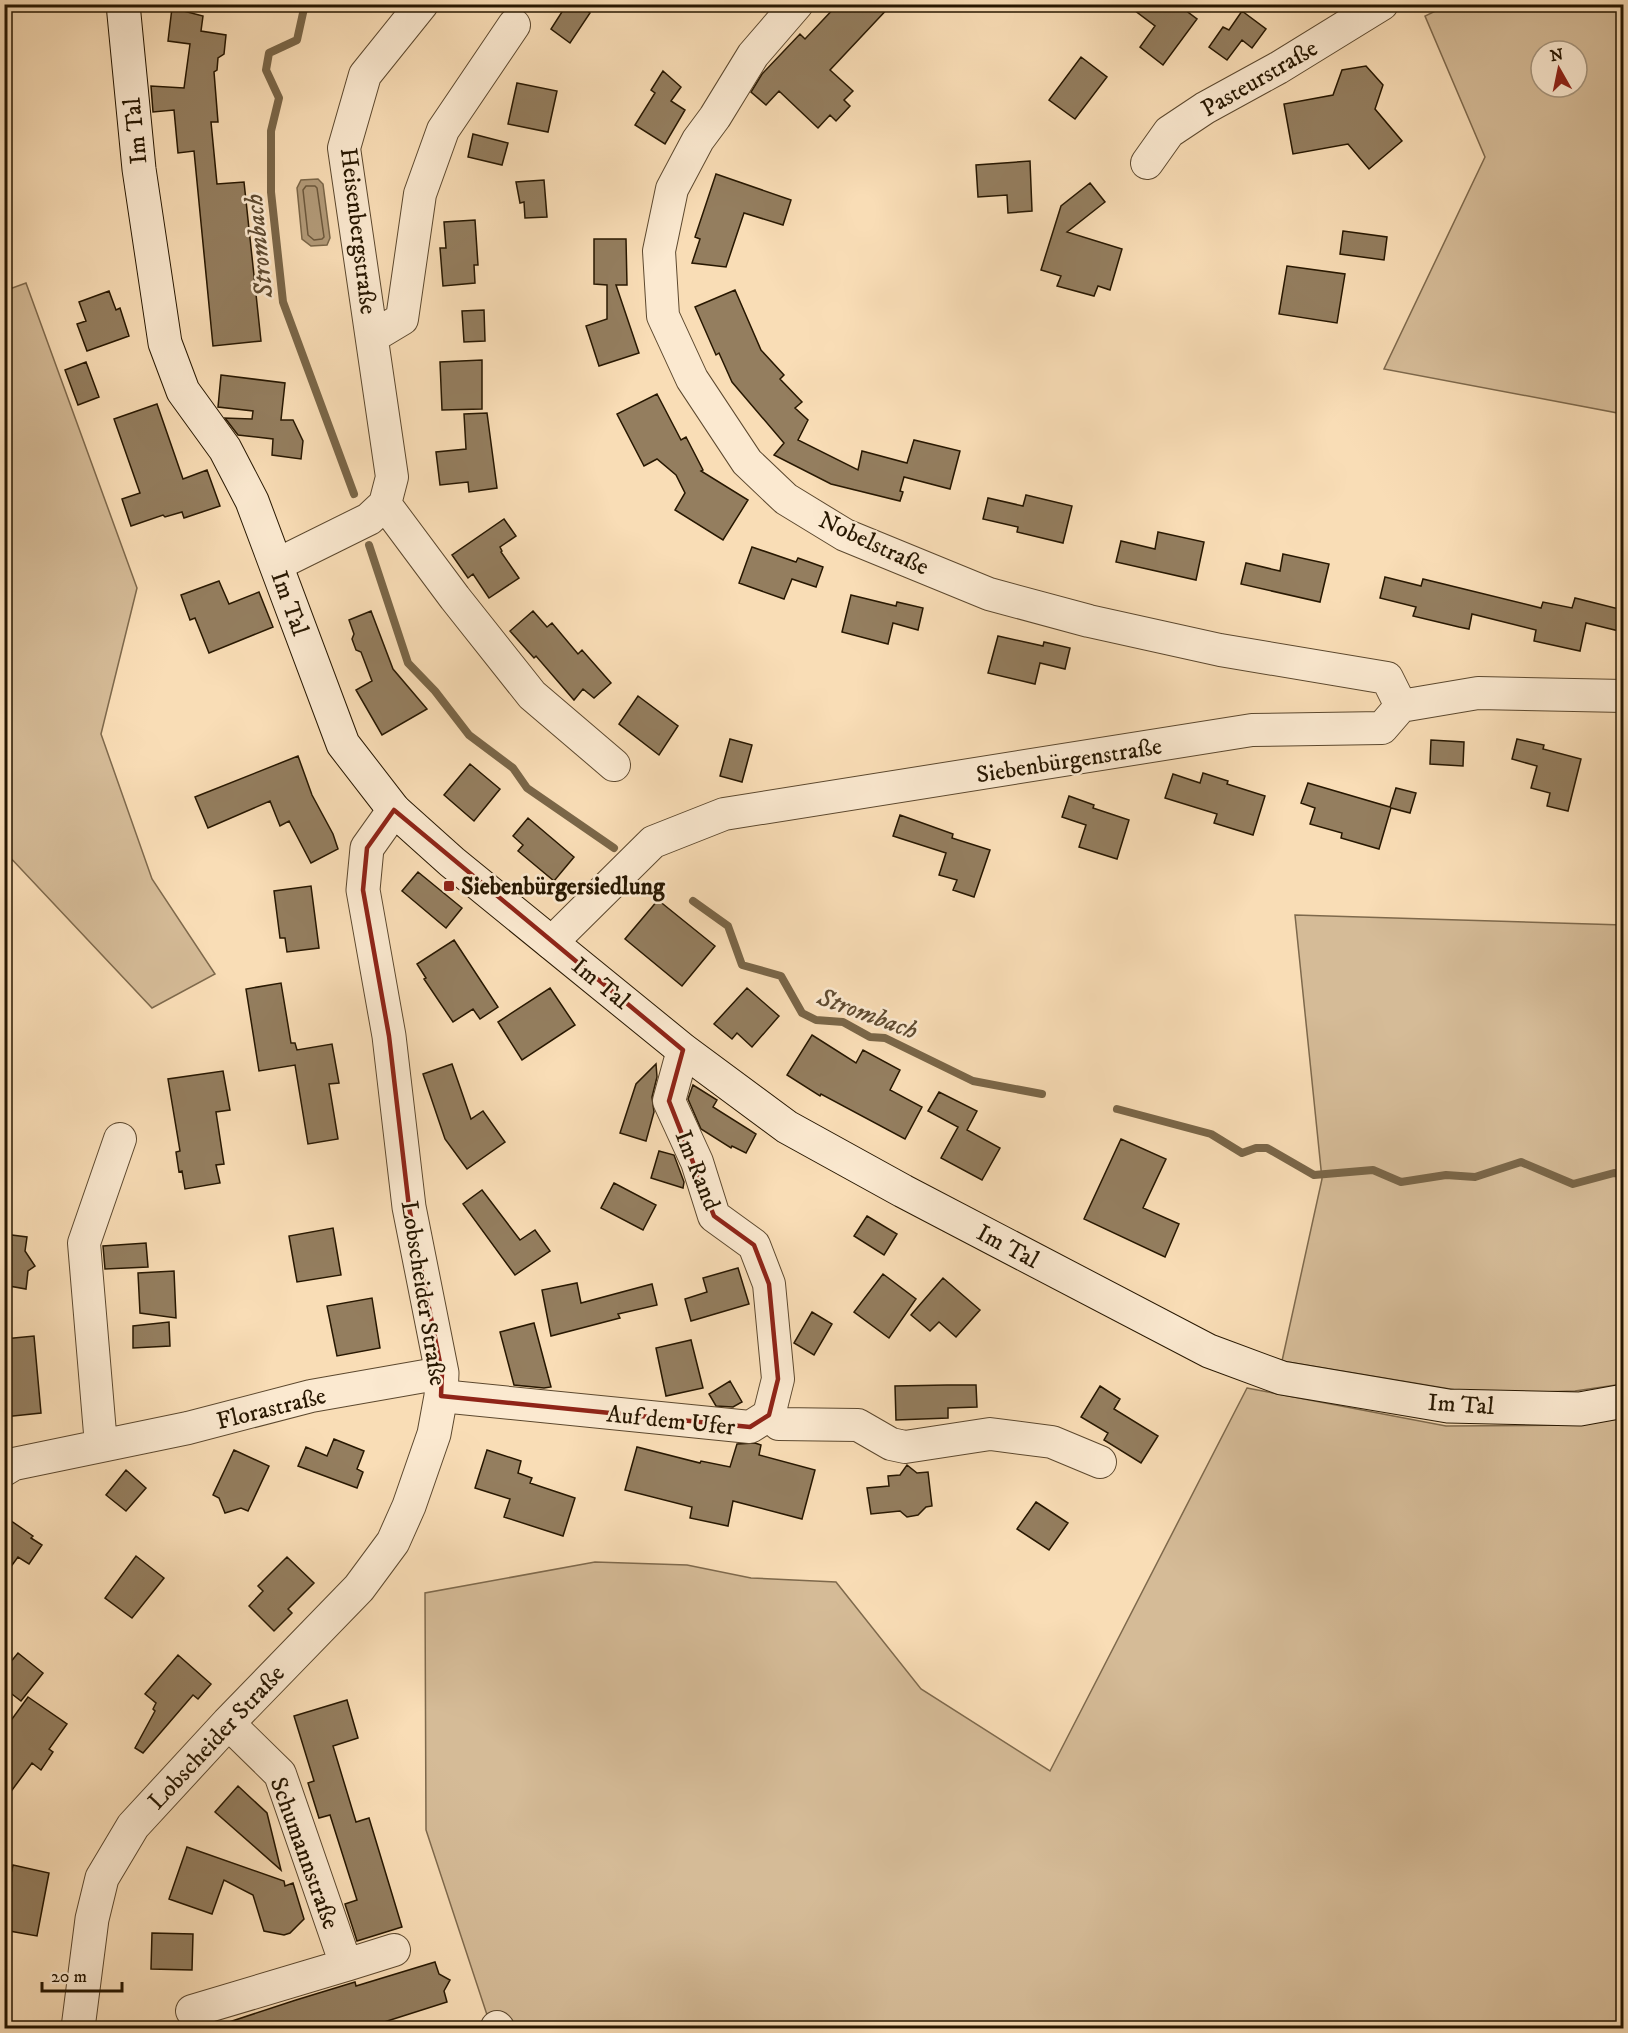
<svg xmlns="http://www.w3.org/2000/svg" width="1628" height="2033" font-family="'IM FELL DW Pica',serif">
<style>
.green{fill:#d5bb97;stroke:#7e694c;stroke-width:1.5;fill-rule:evenodd}
.water{fill:#b29a78;stroke:#7a6648;stroke-width:1.5}
.lines{fill:none;stroke-linecap:round;stroke-linejoin:round}
.shore{stroke:#6c583c;stroke-width:1.5}
.stream{stroke:#7a6648;stroke-width:8}
.building{fill:#947e5f;stroke:#271701;stroke-width:1.5}
.minor-casing{stroke:#5c482e;stroke-width:34}
.tertiary-casing{stroke:#5c482e;stroke-width:35}
.secondary-casing{stroke:#271701;stroke-width:35}
.minor{stroke:#fbe9d0;stroke-width:32}
.tertiary{stroke:#fbe9d0;stroke-width:33}
.secondary{stroke:#fbe9d0;stroke-width:33}
.marked{fill:none;stroke:#8f2418;stroke-width:4.5;stroke-linejoin:round}
.poi-dot{fill:#8f2418;stroke:#fbe9d0;stroke-width:2}
.labels{text-anchor:middle;stroke-width:5;stroke-linejoin:round;paint-order:stroke}
.street-label{font-size:24px;fill:#271701;stroke:#fbe9d0}
.poi-label{font-size:24px;font-weight:bold;fill:#271701;stroke:#fbe9d0;text-anchor:start}
.water-label{font-size:26px;font-style:italic;fill:#5f4b31;stroke:#fbe9d0}
</style>
<rect width="100%" height="100%" fill="#f9ddb6"/>
<filter id="stains"><feTurbulence type="fractalNoise" baseFrequency=".00333" numOctaves="4"/><feColorMatrix values="0 0 0 0 .2 0 0 0 0 .09 0 0 0 0 .02 0 0 0 .5 -.17"/></filter>
<radialGradient id="worn" r=".72"><stop offset=".6" stop-color="#630" stop-opacity="0"/><stop offset="1" stop-color="#630" stop-opacity=".3"/></radialGradient>
<path class="green" d="M1445,5H1623V414L1384,369L1485,157L1425,16L1442,8ZM1541,51H1577V87H1541Z
M26,283L137,588L101,734L152,879L215,974L152,1008L5,852L4,291Z
M1295,915L1623,925V1384L1575,1391L1480,1394L1282,1361L1322,1179Z
M1247,1388L1446,1426L1576,1425L1623,1418V2028H504L490,2024L426,1830L425,1593L595,1562L687,1565L751,1578L836,1582L921,1689L1050,1771Z"/>
<path class="water" d="M318,179L323,184L330,238L327,245L311,246L302,239L297,188L301,180Z"/>
<g class="lines">
<path class="shore" d="M315,186L317,188L324,237L322,239L314,240L308,235L303,190L306,186Z"/>
<path class="stream" d="M305,4L297,40L269,53L266,70L279,98L271,131V192L283,302L354,494
M369,545L408,663L435,691L469,735L513,768L527,788L614,848
M693,901L728,926L742,965L781,976L802,1013L816,1020L843,1022L870,1037L885,1038L973,1081L1042,1094
M1117,1109L1211,1134L1242,1153L1256,1148H1267L1314,1175L1373,1170L1401,1182L1446,1175L1475,1177L1521,1162L1573,1184L1614,1173L1624,1174"/>
</g>
<path class="building" d="M567,4H578L590,13L570,43L551,29Z
M838,4H892L830,70L853,91L844,100L850,106L836,121L830,115L818,128L779,91L766,105L751,92L762,74L800,34L805,39Z
M1126,4H1177L1197,19L1163,65L1140,47L1155,26Z
M172,8L203,16L201,31L226,35L224,54L218,58L217,70L214,72L218,122H211L217,184L244,182L261,341L213,346L194,151L178,153L174,110L153,112L151,86L184,88L190,44L168,41Z
M1242,11L1266,29L1252,48L1242,40L1227,60L1209,47L1223,27L1229,30Z
M1081,57L1107,77L1075,119L1049,100Z
M1366,66L1383,85L1375,109L1402,141L1369,169L1348,144L1293,154L1284,104L1333,95L1342,70Z
M663,71L681,87L671,101L685,110L665,144L635,125L655,93L651,90Z
M517,83L557,91L548,132L508,124Z
M473,134L508,143L502,165L468,157Z
M1030,161L1032,211L1008,213L1007,195L978,197L976,165Z
M716,174L791,200L783,225L744,213L726,267L692,263L700,239L695,237Z
M544,180L547,217L525,218L524,202L520,203L516,182Z
M1090,183L1105,202L1067,232L1122,249L1110,290L1098,286L1094,296L1057,286L1061,276L1041,270L1061,206Z
M475,220L478,265H474L475,283L443,286L440,248H446L444,222Z
M1343,231L1387,237L1384,260L1340,254Z
M594,239H626L627,285H616L639,353L599,366L586,326L607,319V285L594,284Z
M1287,266L1345,274L1337,323L1279,314Z
M735,290L761,350L784,375L780,379L802,402L795,408L808,420L798,440L858,470L862,451L907,463L914,440L960,451L950,489L904,477L900,491L903,492L900,501L831,484L774,455L784,443L732,382L719,353L716,355L695,307Z
M109,291L116,310L120,308L129,336L87,351L77,324L86,321L79,302Z
M484,310L485,341L464,342L462,311Z
M482,360V409L442,410L440,362Z
M86,362L99,397L78,405L65,370Z
M221,375L285,383L281,420H293L303,441L301,459L272,455L273,439L238,435L225,418L252,419L253,411L218,407Z
M657,394L681,440L686,437L703,470L701,471L748,500L723,540L675,510L685,493L676,475L657,459L644,466L617,414Z
M157,404L183,479L207,470L220,506L184,518L182,512L165,517L163,515L131,526L122,499L140,493L114,419Z
M487,413L497,488L469,492L468,482L440,485L436,452L466,449L464,414Z
M1026,495L1072,506L1063,543L1017,532L1018,527L983,519L988,498L1023,506Z
M504,519L516,536L500,547L502,551L501,552L519,578L489,598L473,574L468,578L452,555Z
M1158,532L1204,542L1196,580L1116,562L1121,541L1155,549Z
M752,547L796,562L798,558L823,567L816,587L792,579L784,599L739,583Z
M1283,554L1329,564L1320,602L1241,584L1246,563L1280,571Z
M1385,577L1421,586L1423,579L1541,608L1543,602L1572,608L1575,598L1623,610V632L1586,623L1580,651L1534,641L1536,630L1472,614L1469,629L1459,627L1413,616L1416,607L1380,598Z
M219,581L229,604L259,592L273,627L209,653L195,618L190,620L181,595Z
M851,595L896,606L897,602L923,608L918,630L893,623L888,644L842,632Z
M371,611L393,669L427,709L382,735L356,690L372,681L361,652L356,650L352,639L354,634L349,620Z
M533,611L547,627L552,623L578,654L582,650L611,683L594,698L583,689L574,700L536,656L534,658L510,631Z
M998,636L1043,646L1044,642L1070,648L1065,669L1040,663L1035,684L988,673Z
M638,696L678,726L659,755L619,724Z
M730,739L752,745L742,782L720,776Z
M1517,739L1544,745L1543,749L1581,759L1568,811L1547,806L1550,793L1531,788L1537,766L1512,759Z
M1431,740L1464,742L1463,766L1430,764Z
M298,756L312,795L333,834L338,849L311,863L289,821L280,826L270,801L208,828L195,797Z
M470,764L500,789L474,821L444,795Z
M1203,773L1228,781L1227,784L1265,796L1253,835L1214,823L1217,814L1165,798L1173,774L1200,783Z
M1308,783L1390,807L1396,788L1416,793L1410,813L1391,808L1379,849L1341,838L1342,833L1310,824L1315,808L1301,803Z
M1069,796L1094,805L1093,808L1129,820L1117,859L1079,847L1086,825L1062,817Z
M900,815L953,834L952,838L990,850L974,897L953,890L957,880L939,875L946,853L893,836Z
M528,818L574,857L554,881L518,851L523,845L513,836Z
M418,872L462,908L446,928L402,891Z
M311,886L319,948L287,952L285,938H280L274,891Z
M658,900L715,946L682,986L625,939Z
M454,940L498,1007L480,1019L473,1009L453,1022L424,979L426,978L417,964Z
M281,983L291,1043H295L297,1050L332,1044L339,1083L329,1084L338,1139L308,1144L295,1065L259,1071L246,989Z
M550,988L575,1025L522,1060L498,1022Z
M747,988L779,1016L752,1047L737,1033L732,1039L714,1024Z
M812,1035L856,1063L863,1050L900,1070L890,1090L922,1107L905,1139L821,1094L820,1096L787,1075Z
M452,1064L471,1119L483,1111L505,1142L467,1169L445,1139L423,1074Z
M656,1064L657,1077L652,1097L654,1112L646,1141L620,1133L636,1084Z
M223,1071L230,1110L216,1112L224,1164L216,1165L220,1183L185,1189L182,1171L179,1172L176,1152L180,1151L168,1079Z
M693,1085L717,1100L713,1107L756,1134L746,1153L732,1146L731,1148L701,1129L688,1099Z
M939,1092L977,1111L967,1130L1000,1148L982,1180L941,1158L958,1127L928,1111Z
M1121,1139L1166,1159L1143,1208L1179,1224L1165,1257L1084,1219Z
M659,1151L674,1155L684,1182L683,1188L651,1178Z
M614,1183L656,1205L643,1230L601,1208Z
M482,1190L520,1240L535,1230L550,1251L515,1275L463,1204Z
M867,1216L897,1234L884,1255L854,1236Z
M333,1228L341,1275L297,1282L289,1236Z
M4,1234L27,1237L25,1251L35,1266L28,1271L26,1289L4,1285Z
M146,1243L148,1267L105,1269L103,1246Z
M738,1268L749,1304L691,1321L685,1299L707,1292L703,1278Z
M174,1271L176,1318L140,1313L138,1273Z
M883,1274L916,1299L889,1338L854,1312Z
M943,1278L980,1310L956,1337L939,1322L930,1331L911,1315Z
M577,1283L581,1303L652,1284L657,1305L618,1314L620,1318L551,1336L542,1290Z
M372,1298L380,1348L337,1356L327,1306Z
M812,1312L832,1324L814,1355L794,1343Z
M169,1322L170,1346L133,1348V1326Z
M534,1323L551,1387L544,1388L514,1385L500,1332Z
M34,1336L41,1413L4,1417V1339Z
M691,1340L703,1388L666,1396L656,1348Z
M730,1381L742,1402L733,1407L716,1406L709,1394Z
M947,1385H976L977,1407L948,1408V1418L896,1420L895,1386Z
M1100,1386L1120,1399L1114,1409L1158,1436L1141,1463L1104,1440L1108,1433L1081,1417Z
M334,1439L364,1451L357,1469L363,1472L357,1488L298,1466L306,1447L327,1456Z
M755,1443L761,1445L759,1455L815,1470L802,1519L733,1501L728,1526L690,1518L692,1507L625,1490L637,1447L700,1463L701,1461L730,1467L737,1444Z
M234,1450L269,1466L248,1511L241,1508L225,1513L219,1498L213,1495Z
M487,1450L521,1461L518,1473L532,1478L530,1483L575,1498L563,1536L504,1517L510,1499L475,1488Z
M907,1465L917,1473L928,1472L932,1506L926,1507L918,1515L907,1517L900,1511L871,1514L867,1488L889,1486L888,1476L900,1475Z
M126,1470L146,1488L126,1511L106,1495Z
M1036,1502L1068,1523L1049,1550L1017,1529Z
M4,1516L33,1536L31,1538L42,1545L29,1564L18,1557L4,1576Z
M136,1556L164,1578L132,1618L105,1598Z
M287,1557L314,1583L288,1609L292,1613L274,1631L249,1606L263,1591L258,1586Z
M18,1653L43,1673L21,1701L4,1688V1670Z
M178,1655L211,1684L198,1699L193,1695L143,1753L135,1748L155,1711L153,1709L156,1703L145,1694Z
M28,1697L67,1724L49,1749L53,1752L41,1770L32,1763L4,1801V1730Z
M347,1700L358,1738L333,1746L356,1822L369,1818L402,1927L357,1941L345,1904L357,1900L330,1815L319,1818L308,1783L314,1781L294,1716Z
M238,1786L267,1813L281,1870L215,1812Z
M187,1847L284,1881L285,1886L293,1883L304,1919L290,1933L284,1935L264,1931L253,1895L224,1880L212,1914L169,1899Z
M13,1865L49,1873L37,1936L4,1930V1904Z
M152,1933L193,1934L192,1970L151,1969Z
M435,1962L439,1974L450,1980L444,1991L447,2002L381,2023L383,2028H224L223,2024L296,2000L355,1982L356,1986Z"/>
<g class="lines">
<g class="minor-casing">
<path id="minor" d="M797,4L753,55L715,117L698,140L672,189L659,251L663,316L692,379L747,462L786,499L845,535L989,594L1089,621L1220,650L1387,678L1401,706
M1147,163L1169,132L1205,108L1278,68L1382,4
M372,337L402,319L420,194L443,130L514,25
M385,504L392,477L344,148L365,75L422,4
M276,565L369,519L385,504L455,598L532,695L614,765
M551,943L653,842L724,814L1252,730L1382,728L1401,706L1478,693L1624,696
M683,1050L669,1101L697,1162L714,1216L754,1245L769,1284L778,1379L769,1415
M441,1396L750,1427L769,1415L779,1424L858,1425L891,1444L905,1447L990,1434L1052,1442L1100,1462
M101,1445L84,1243L120,1139
M4,1470L14,1464L188,1428L311,1396L442,1373
M228,1723L280,1774L346,1965L394,1950
M192,2011L346,1965
M497,2027L498,2028"/>
</g>
<g class="tertiary-casing">
<path id="tertiary" d="M78,2028L92,1919L102,1878L133,1826L228,1723L359,1588L393,1542L409,1506L434,1434L441,1396L442,1373L409,1207L389,1036L363,890L367,848L394,810"/>
</g>
<g class="secondary-casing">
<path id="secondary" d="M123,4L139,169L165,343L183,391L225,449L252,501L343,744L394,810L452,862L683,1050L787,1127L903,1191L1209,1351L1282,1378L1448,1406L1580,1409L1624,1401"/>
</g>
<use href="#minor" class="minor"/>
<use href="#tertiary" class="tertiary"/>
<use href="#secondary" class="secondary"/>
</g>
<path class="marked" d="M394,810L683,1050L669,1101L714,1216L754,1245L769,1284L778,1379L769,1415L750,1427L441,1396L442,1373L409,1207L389,1036L363,890L367,848Z"/>
<rect class="poi-dot" x="443" y="880" width="12" height="12" rx="3"/>
<g class="labels">
<g class="street-label">
<text transform="translate(1259 78) rotate(-30)" y="8">Pasteurstraße</text>
<text transform="translate(135 131) rotate(-96)" y="8">Im Tal</text>
<text transform="translate(359 231) rotate(83)" y="8">Heisenbergstraße</text>
<text transform="translate(874 543) rotate(25)" y="8">Nobelstraße</text>
<text transform="translate(290 603) rotate(70)" y="8">Im Tal</text>
<text transform="translate(1069 760) rotate(-9)" y="8">Siebenbürgenstraße</text>
<text transform="translate(601 983) rotate(39)" y="8">Im Tal</text>
<text transform="translate(698 1170) rotate(68)" y="8">Im Rand</text>
<text transform="translate(1008 1246) rotate(28)" y="8">Im Tal</text>
<text transform="translate(424 1293) rotate(81)" y="8">Lobscheider Straße</text>
<text transform="translate(1461 1404) rotate(4)" y="8">Im Tal</text>
<text transform="translate(271 1408) rotate(-14)" y="8">Florastraße</text>
<text transform="translate(671 1420) rotate(6)" y="8">Auf dem Ufer</text>
<text transform="translate(216 1737) rotate(-47)" y="8">Lobscheider Straße</text>
<text transform="translate(305 1853) rotate(70)" y="8">Schumannstraße</text>
</g>
<g class="poi-label">
<text x="461" y="894">Siebenbürgersiedlung</text>
</g>
<g class="water-label">
<text transform="translate(258 246) rotate(-96)" y="9">Strombach</text>
<text transform="translate(868 1013) rotate(20)" y="9">Strombach</text>
</g>
</g>
<rect width="1628" height="2033" fill="none" stroke="#f9ddb6" stroke-width="24"/>
<rect x="6" y="6" width="1616" height="2021" fill="none" stroke="#271701" stroke-width="3"/>
<rect x="12" y="12" width="1604" height="2009" fill="none" stroke="#271701" stroke-width="1.5"/>
<g transform="translate(1559 69) rotate(351)"><circle r="28" fill="#fbe9d0" stroke="#a6957d" stroke-width="1.5"/>
<path d="M0-4.5L10 22L0 15L-10 22Z" fill="#8f2418"/>
<text y="-9" font-size="16" font-weight="bold" text-anchor="middle" fill="#271701">N</text>
</g>
<path d="M42 1982v9h80v-9" fill="none" stroke="#271701" stroke-width="3"/>
<text x="51" y="1982" font-size="18" fill="#271701" stroke="#fbe9d0" stroke-width="4.5" paint-order="stroke">20 m</text>
<rect width="100%" height="100%" filter="url(#stains)"/>
<rect width="100%" height="100%" fill="url(#worn)"/>
</svg>
